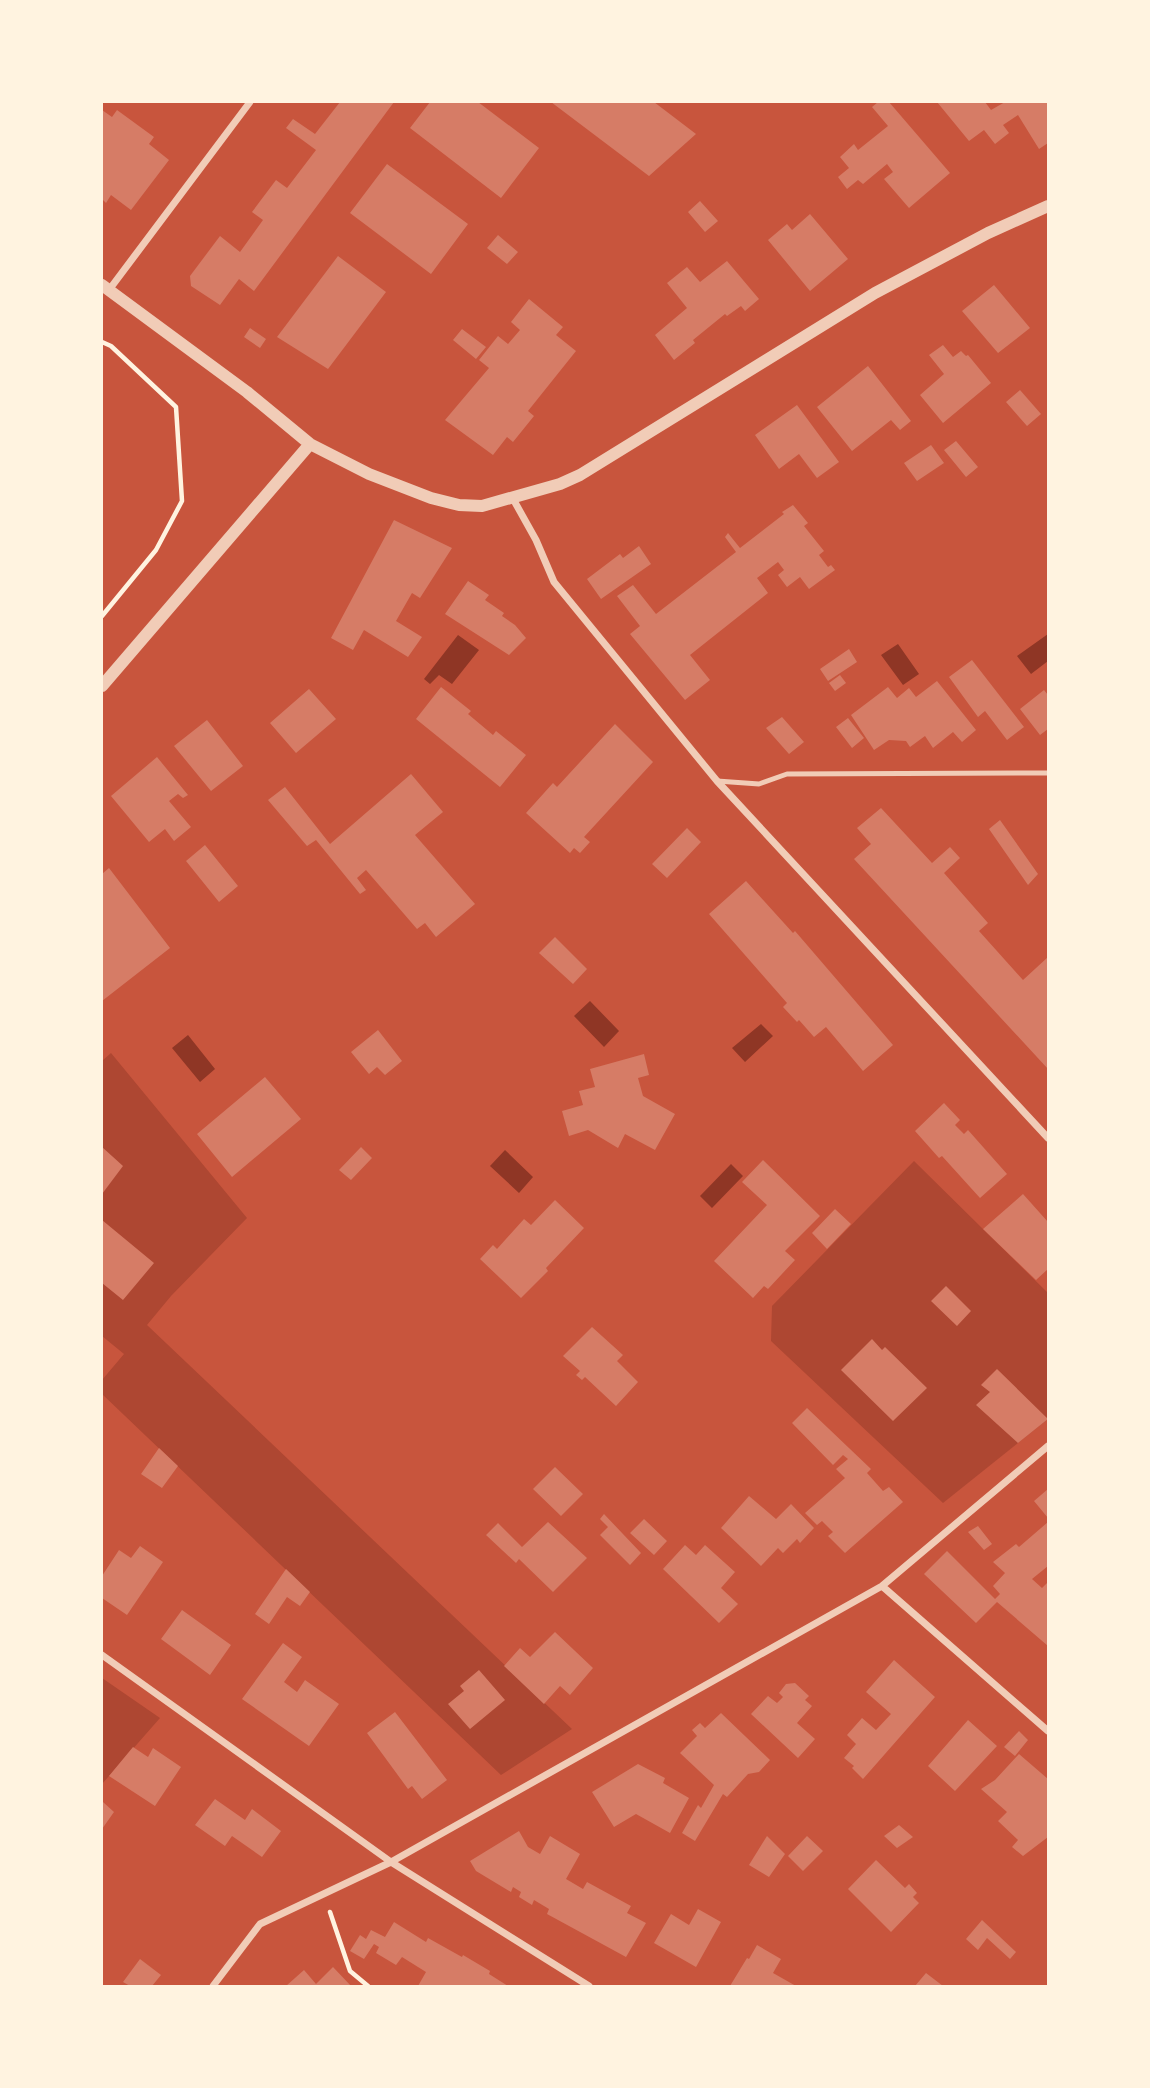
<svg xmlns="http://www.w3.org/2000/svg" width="1150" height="2088" font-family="'PT Sans Narrow',sans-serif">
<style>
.green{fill:#ae4732}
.water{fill:#8f3625}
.building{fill:#d67c66}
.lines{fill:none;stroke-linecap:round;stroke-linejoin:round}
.path{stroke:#fff3e0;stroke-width:4.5}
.service{stroke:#f1ccb7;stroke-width:5}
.minor{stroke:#f1ccb7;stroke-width:7}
.tertiary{stroke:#f1ccb7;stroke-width:12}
</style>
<rect width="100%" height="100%" fill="#c8553d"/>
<path class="green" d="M111,1053L247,1218L171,1296L147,1325L572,1729L501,1775L102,1394V1380L124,1354L102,1336V1061Z
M914,1161L1048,1293V1419L943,1503L771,1341L772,1306Z
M102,1678L160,1718L102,1784Z"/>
<path class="water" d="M1048,634V661L1031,674L1017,656Z
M458,635L479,650L452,684L439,675L430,684L424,679Z
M898,644L919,674L903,685L881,655Z
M590,1001L619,1031L604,1047L574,1016Z
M761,1024L773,1036L745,1062L732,1048Z
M188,1035L215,1069L200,1082L172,1048Z
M505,1150L533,1177L519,1193L490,1166Z
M731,1164L743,1176L712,1208L700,1196Z"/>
<path class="building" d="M340,102H394L254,291L239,279L220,305L191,286L190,276L220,236L240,252L263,220L252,212L276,180L287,188L316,150L286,128L293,119L315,134Z
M430,102H478L539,148L501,198L410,128Z
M551,102H654L696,134L649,176Z
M878,102H889L950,173L909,208L884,179L893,172L887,164L863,184L858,180L847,189L838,177L849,168L840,157L854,144L858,150L888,126L872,107Z
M937,102H985L991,110L1005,102H1048V143L1039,149L1018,115L1003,125L1009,133L995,144L984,130L969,141Z
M102,110L112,117L117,110L154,137L149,144L169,160L131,210L111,195L106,203L102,199Z
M387,164L468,224L431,274L350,213Z
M700,201L718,221L705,232L688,212Z
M810,214L848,259L810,291L768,240L787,224L792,230Z
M498,235L518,252L507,264L487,248Z
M338,256L386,292L328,369L277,337Z
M727,261L759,299L745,311L741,306L727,316L725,314L693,340L695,343L674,360L655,335L687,308L667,283L687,267L700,282Z
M994,285L1030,328L998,353L962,311Z
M529,299L563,327L556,335L576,351L528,411L534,416L513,442L507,437L493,455L445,420L489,368L479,360L498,336L508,344L520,330L511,322Z
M250,328L266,339L260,348L244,337Z
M462,329L486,347L476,359L453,340Z
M943,345L953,357L961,351L966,356L968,355L991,383L943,423L920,395L944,374L929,355Z
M868,366L911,421L900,430L891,420L852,451L817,407Z
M1020,390L1041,414L1027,426L1006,402Z
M797,405L839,462L817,478L799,454L779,469L755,435Z
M956,441L978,467L966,477L944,450Z
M931,445L944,463L917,481L904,463Z
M793,505L808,523L804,526L824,551L819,555L828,567L831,565L835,570L809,589L800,577L787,587L778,575L784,570L778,562L757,578L768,593L690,655L710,680L685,700L630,634L640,626L617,596L633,585L656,614L736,552L725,537L728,533L740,548L784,514L782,512Z
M394,520L452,548L420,598L412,593L396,621L422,637L408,657L364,630L353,650L331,638Z
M639,546L651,564L601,599L587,579L620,554L623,558Z
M468,581L489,595L485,600L504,613L502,616L515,625L526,638L509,655L445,614Z
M849,649L857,662L828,681L820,669Z
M972,660L1024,727L1007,740L985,711L978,717L949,677Z
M840,675L846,683L835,691L829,683Z
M937,681L976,730L962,742L953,732L933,748L925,736L910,747L906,741L889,740L874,750L851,715L888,687L897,698L909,688L916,697Z
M441,687L471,711L468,714L493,735L496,731L526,755L500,787L416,719Z
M309,689L336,719L296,753L270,723Z
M1044,690L1048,695V729L1040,735L1020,709Z
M782,717L804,742L789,754L766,728Z
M848,718L864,738L852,748L836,727Z
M207,720L243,766L211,791L174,746Z
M615,724L653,762L584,837L590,842L580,853L574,848L570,853L526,813L553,783L557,787Z
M157,757L188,795L183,798L178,794L169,801L191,827L174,841L165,829L149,842L111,796Z
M411,774L443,812L415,835L475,904L436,937L425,923L417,929L366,870L357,878L366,890L360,894L316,840L307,846L268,800L285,787L330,844Z
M881,808L932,863L950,847L960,858L944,873L988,923L979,931L1023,980L1048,957V1069L854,859L871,844L857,828Z
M1000,820L1038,874L1028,885L989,829Z
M687,828L701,842L667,878L652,864Z
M205,845L238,886L219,902L186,861Z
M109,868L170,948L102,1001V874Z
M746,881L793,933L795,931L893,1045L863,1071L826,1027L814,1037L799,1020L797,1022L783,1007L787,1003L709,914Z
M555,937L587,969L573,984L539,953Z
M378,1030L402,1061L385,1075L377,1067L369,1074L351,1052Z
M644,1054L649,1075L638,1078L643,1096L675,1114L655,1150L625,1134L618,1148L588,1130L569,1136L562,1111L583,1105L579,1091L595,1087L590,1069Z
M265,1077L301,1119L232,1177L197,1134Z
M944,1103L960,1120L955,1125L964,1134L968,1130L1007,1174L980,1198L942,1156L939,1158L915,1131Z
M102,1147L123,1166L102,1194Z
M361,1147L372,1158L351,1180L339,1170Z
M763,1160L820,1216L785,1251L795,1260L768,1289L764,1286L753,1298L714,1261L767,1205L742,1182Z
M1023,1194L1048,1222V1269L1036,1280L983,1229Z
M555,1200L584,1228L546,1268L548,1271L521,1298L480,1259L493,1245L497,1249L524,1219L531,1225Z
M835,1209L851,1224L827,1249L812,1233Z
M102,1220L154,1263L123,1300L102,1283Z
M946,1286L971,1311L957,1326L931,1301Z
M592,1327L623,1355L617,1361L638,1382L616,1406L585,1377L582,1380L576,1375L580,1371L563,1356Z
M872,1339L882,1350L885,1347L927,1388L893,1421L841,1370Z
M997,1369L1048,1419L1018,1443L976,1405L990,1392L981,1385Z
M807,1408L871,1469L867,1473L883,1491L889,1487L903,1502L845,1553L828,1536L833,1532L822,1521L817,1525L805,1513L845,1478L836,1469L848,1459L843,1455L833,1465L792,1423Z
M159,1448L178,1466L162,1488L141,1474Z
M555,1467L583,1494L561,1516L533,1489Z
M1048,1489V1518L1034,1501Z
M749,1496L776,1519L791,1504L814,1528L800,1543L797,1539L783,1553L778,1548L761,1566L721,1528Z
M604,1514L641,1553L630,1565L600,1535L608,1527L600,1519Z
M644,1519L667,1541L654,1555L630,1533Z
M548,1522L587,1558L553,1592L519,1559L516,1563L486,1535L498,1523L522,1547Z
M1048,1522V1566L1032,1579L1042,1588L1048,1582V1646L997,1602L976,1623L924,1574L947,1551L995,1599L1000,1594L993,1586L1005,1573L993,1562L1016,1544L1019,1547Z
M978,1526L992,1544L984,1550L968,1532Z
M685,1545L696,1555L705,1545L735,1572L721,1588L738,1604L719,1623L663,1569Z
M140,1546L163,1562L127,1615L102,1598V1576L119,1550L131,1558Z
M286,1569L310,1592L300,1606L287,1597L269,1624L255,1614Z
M182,1610L231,1645L210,1675L161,1639Z
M555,1632L593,1668L570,1695L560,1686L544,1704L504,1666L520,1648L530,1657Z
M283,1643L302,1657L284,1682L297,1692L305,1680L339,1704L309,1746L242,1699Z
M894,1660L935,1697L863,1779L852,1768L854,1766L844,1758L856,1744L847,1735L862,1718L876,1730L891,1714L866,1692Z
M479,1670L505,1700L470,1729L448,1704L464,1691L460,1686Z
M795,1683L809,1696L805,1700L812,1706L797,1723L815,1739L798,1758L751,1714L768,1696L777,1703L783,1697L779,1693L786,1684Z
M395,1712L447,1780L422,1799L412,1786L408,1789L367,1733Z
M721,1713L770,1760L759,1772L748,1774L727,1797L723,1794L695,1841L682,1833L698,1805L701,1808L714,1785L680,1753L697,1736L692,1730L700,1723L705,1728Z
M968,1720L997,1746L955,1791L928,1766Z
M1019,1731L1028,1740L1015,1756L1004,1747Z
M133,1747L148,1757L153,1748L181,1767L155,1806L109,1776Z
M1019,1754L1048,1779V1837L1023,1856L1012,1847L1018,1840L998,1821L1007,1812L981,1789L995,1780Z
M638,1764L665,1778L663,1783L689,1798L670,1833L636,1814L614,1827L592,1792Z
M215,1799L245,1820L252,1809L281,1831L262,1857L232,1836L225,1846L195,1825Z
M103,1802L114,1812L102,1829V1804Z
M899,1825L913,1837L897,1848L884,1836Z
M519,1831L528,1847L540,1854L550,1836L580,1854L566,1879L583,1889L587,1882L631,1906L627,1913L646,1923L626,1957L547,1914L549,1909L534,1900L532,1905L519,1897L521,1892L513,1887L511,1892L476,1871L470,1861Z
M767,1836L785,1854L769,1877L749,1865Z
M807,1836L823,1851L803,1871L788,1856Z
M876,1860L905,1888L909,1884L917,1893L913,1897L919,1903L891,1932L848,1889Z
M698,1909L721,1922L696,1967L654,1943L671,1914L689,1925Z
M982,1920L1016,1952L1010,1959L987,1938L978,1950L966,1939Z
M394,1922L426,1942L428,1938L462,1957L463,1955L490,1971L489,1974L508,1986H418L426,1972L402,1957L396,1965L376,1953L379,1947L374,1944L364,1959L350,1951L360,1935L366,1939L371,1930L385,1937Z
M757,1945L781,1959L773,1973L796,1986H730L747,1958L749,1959Z
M140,1959L161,1975L152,1986H130L123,1982Z
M333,1967L351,1986H286L304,1970L316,1984Z
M926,1973L943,1986H915Z"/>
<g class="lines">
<path class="path" d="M102,342L111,346L176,407L182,501L156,550L102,616
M330,1912L350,1971L368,1986"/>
<path class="service" d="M717,781L759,784L787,774L1048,773"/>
<path class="minor" d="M109,290L250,102
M512,497L536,540L554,582L717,781L1048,1138
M882,1586L1048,1731
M102,1655L391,1862L589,1986
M213,1986L260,1924L391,1862L882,1586L1048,1446"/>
<path class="tertiary" d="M102,285L247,392L310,444L369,474L431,498L459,505L482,506L560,484L580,475L875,293L988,233L1048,206
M102,686L310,444"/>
</g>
<rect width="1150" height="2088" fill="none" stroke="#fff3e0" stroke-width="206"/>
</svg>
